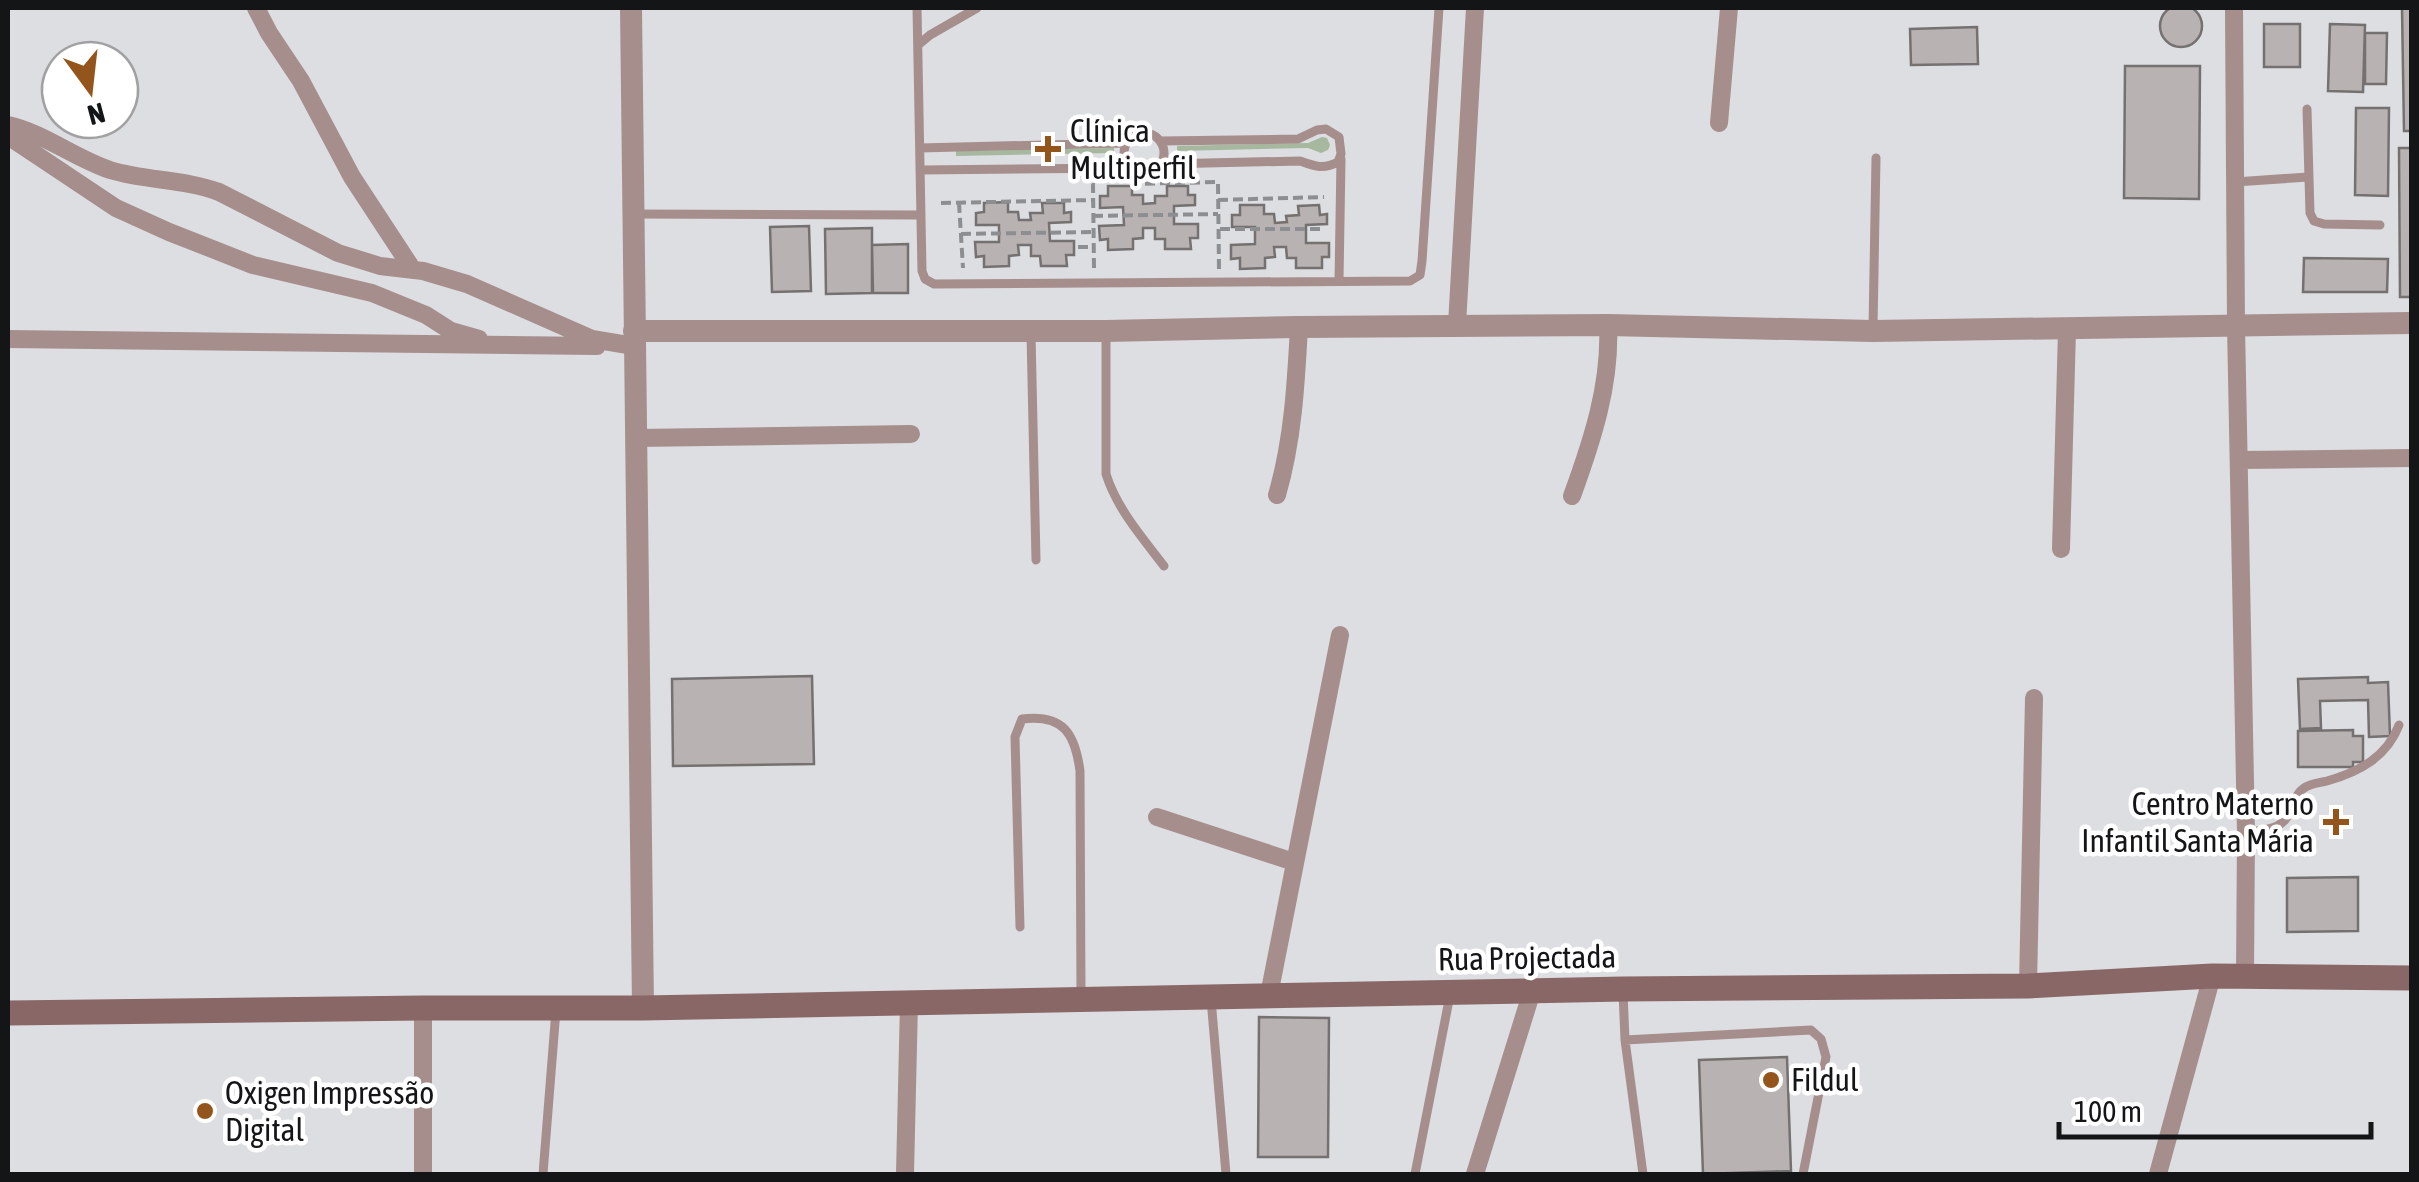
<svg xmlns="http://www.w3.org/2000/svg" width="2419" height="1182" font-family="'Asap Condensed',sans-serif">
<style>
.green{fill:#a6b99f}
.building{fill:#b8b2b2;stroke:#757170;stroke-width:2.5}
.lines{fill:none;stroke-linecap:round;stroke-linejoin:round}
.path{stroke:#8d8e91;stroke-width:4;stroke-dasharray:10 5;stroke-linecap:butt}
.service{stroke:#a68e8d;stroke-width:9}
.minor{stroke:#a68e8d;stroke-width:18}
.tertiary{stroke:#a68e8d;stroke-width:22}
.secondary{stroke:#8a6767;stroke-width:25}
.poi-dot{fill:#94551c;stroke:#fff;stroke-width:4}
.labels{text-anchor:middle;stroke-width:9;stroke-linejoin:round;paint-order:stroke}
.poi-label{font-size:32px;fill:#141516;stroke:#fff;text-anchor:start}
.street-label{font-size:32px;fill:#141516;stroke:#fff}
</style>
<rect width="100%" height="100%" fill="#dddee2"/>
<path class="green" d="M1322,137L1327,138L1330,145L1328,150L1321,153L1308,148L1177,151V146L1308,143Z
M1114,148V153L956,156V151Z"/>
<path class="building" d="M2160 26a21 21 0 1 1 42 0a21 21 0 1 1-42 0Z
M2402,8H2412V131H2404Z
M2264,24H2300V67H2264Z
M2330,24L2365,25L2363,92L2328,91Z
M1977,27L1978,64L1911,65L1910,29Z
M2365,33H2387L2386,84H2365Z
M2125,66H2200L2199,199L2124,198Z
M2356,108H2389L2388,196L2355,195Z
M2399,148H2412V297H2400Z
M1108,186H1132V195H1143V204L1155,203V196H1167V186H1188V195H1195V205L1174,206V224H1198V238H1190L1191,249H1165V239H1155V228H1143V238L1133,239V249L1108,250V239L1100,240L1099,226L1124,225L1123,207L1100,208V196H1108Z
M1008,202V212H1018L1019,220H1031L1030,213H1043L1042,203H1064V213L1071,212V222L1049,223L1050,241H1074V255H1066L1067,266H1041L1040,256H1031V245H1018L1019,255L1009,256V266L984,267V256L976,257L975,242H999V225H976V213L984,212V203Z
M1240,205H1264V214H1274L1275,223L1287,222L1286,216L1299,215L1298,206L1319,205L1320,215L1327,214V224L1306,225V243H1329V257H1322V268H1296V258H1287L1286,247H1274L1275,257L1265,258V268L1240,269V258L1231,259V245L1255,244V227H1232V215H1240Z
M809,226L811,291L772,292L770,227Z
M872,228V293L826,294L825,229Z
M908,244V293H873L872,245Z
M2304,258L2388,259L2387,292H2303Z
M812,676L814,764L673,766L672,679Z
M2368,677V683L2388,682L2390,736L2369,737L2368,700L2320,701L2321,728L2300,729L2298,679Z
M2353,730V736H2363V762H2353V767H2298V731Z
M2358,877V931L2287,932V878Z
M1259,1017L1329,1018L1328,1157H1258Z
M1787,1057L1791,1171L1703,1174L1699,1060Z"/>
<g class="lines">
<path class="path" d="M1130,184L1218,182L1219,270
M1218,200L1324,197
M941,203L1093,200
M959,203L963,268
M1093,216L1218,214
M1220,229H1325
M961,234L1094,232
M1078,247H1094
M1094,268L1093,185H1095"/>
<path class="service" d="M917,8L922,271L925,279L934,284L1410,281L1420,275L1422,261L1439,8
M918,45L930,35L977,8
M2307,109L2310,213L2314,221L2324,224L2380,225
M1124 153a20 20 0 1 1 40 0a20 20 0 1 1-40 0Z
M1161,141L1298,139L1317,130L1326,129L1339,137L1341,154L1338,162C1323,170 1314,166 1300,161L1162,164
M920,148L1126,143
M920,170L1129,168
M2235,182L2308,177
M634,214L921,215
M1339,281L1341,159
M1873,328L1876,158
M1031,334L1036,560
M1106,334V474C1117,509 1142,537 1164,566
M2246,833C2255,831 2269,830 2277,826C2294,818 2290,797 2304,788C2311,783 2319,783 2327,781C2359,772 2387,757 2399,725
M1020,927L1015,737L1022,719C1063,714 1075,733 1080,771L1081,997
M1623,992L1625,1040L1643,1174
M1211,999L1226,1174
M1625,1040L1811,1030L1821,1039L1826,1057L1803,1174
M543,1174L556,1010
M1415,1174L1450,995"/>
<path class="minor" d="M256,8L269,33L301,81L352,177L413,270
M2234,8L2236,326L2246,833L2245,976
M1719,123L1729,8
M8,125C44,133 74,158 110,170C146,181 184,179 219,192L338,253L380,266L423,271L467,284L592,339L634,346
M8,136L116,208L169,232L253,265L372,293L426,315L451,331L479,339
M1457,325L1475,8
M8,339L597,346
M636,438L911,434
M2240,460L2412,458
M1277,495C1293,440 1296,383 1299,327
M1572,496C1592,441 1611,384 1608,325
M2061,549L2067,330
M1157,817L1294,862
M2028,986L2034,698
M1269,995L1340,635
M423,1174V1008
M905,1174L909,1003
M1475,1174L1532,991
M2158,1174L2212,976"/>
<path class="tertiary" d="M631,8L643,1008
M634,331H1106L1299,327L1608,325L1873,331L2412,323"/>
<path class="secondary" d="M8,1013L423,1008H643L1623,989L2028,986L2212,976L2412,978"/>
</g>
<g class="poi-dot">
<path d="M1043 134h10v10h10v10h-10v10h-10v-10h-10v-10h10z"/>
<path d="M2331 807h10v10h10v10h-10v10h-10v-10h-10v-10h10z"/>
<circle cx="1771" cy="1080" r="10"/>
<circle cx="205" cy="1111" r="10"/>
</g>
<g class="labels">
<g class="poi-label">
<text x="1070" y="142">Clínica<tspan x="1070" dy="37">Multiperfil</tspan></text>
<text x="2314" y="815" text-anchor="end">Centro Materno<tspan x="2314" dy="37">Infantil Santa Mária</tspan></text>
<text x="1791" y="1091">Fildul</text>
<text x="225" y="1104">Oxigen Impressão<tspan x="225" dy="37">Digital</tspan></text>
</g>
<g class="street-label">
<text transform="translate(1527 958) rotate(-1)" y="11">Rua Projectada</text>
</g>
</g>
<rect width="2419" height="1182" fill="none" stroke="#141516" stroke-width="20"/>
<g transform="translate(90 90) rotate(165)"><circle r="48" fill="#ffffff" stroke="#a1a1a2" stroke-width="2.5"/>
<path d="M0-8L18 38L0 25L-18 38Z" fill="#94551c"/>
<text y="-15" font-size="28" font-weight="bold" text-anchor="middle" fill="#141516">N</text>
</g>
<path d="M2059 1122v15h312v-15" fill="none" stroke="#141516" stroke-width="5"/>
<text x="2074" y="1122" font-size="30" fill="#141516" stroke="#ffffff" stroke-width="8" paint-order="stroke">100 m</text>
</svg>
